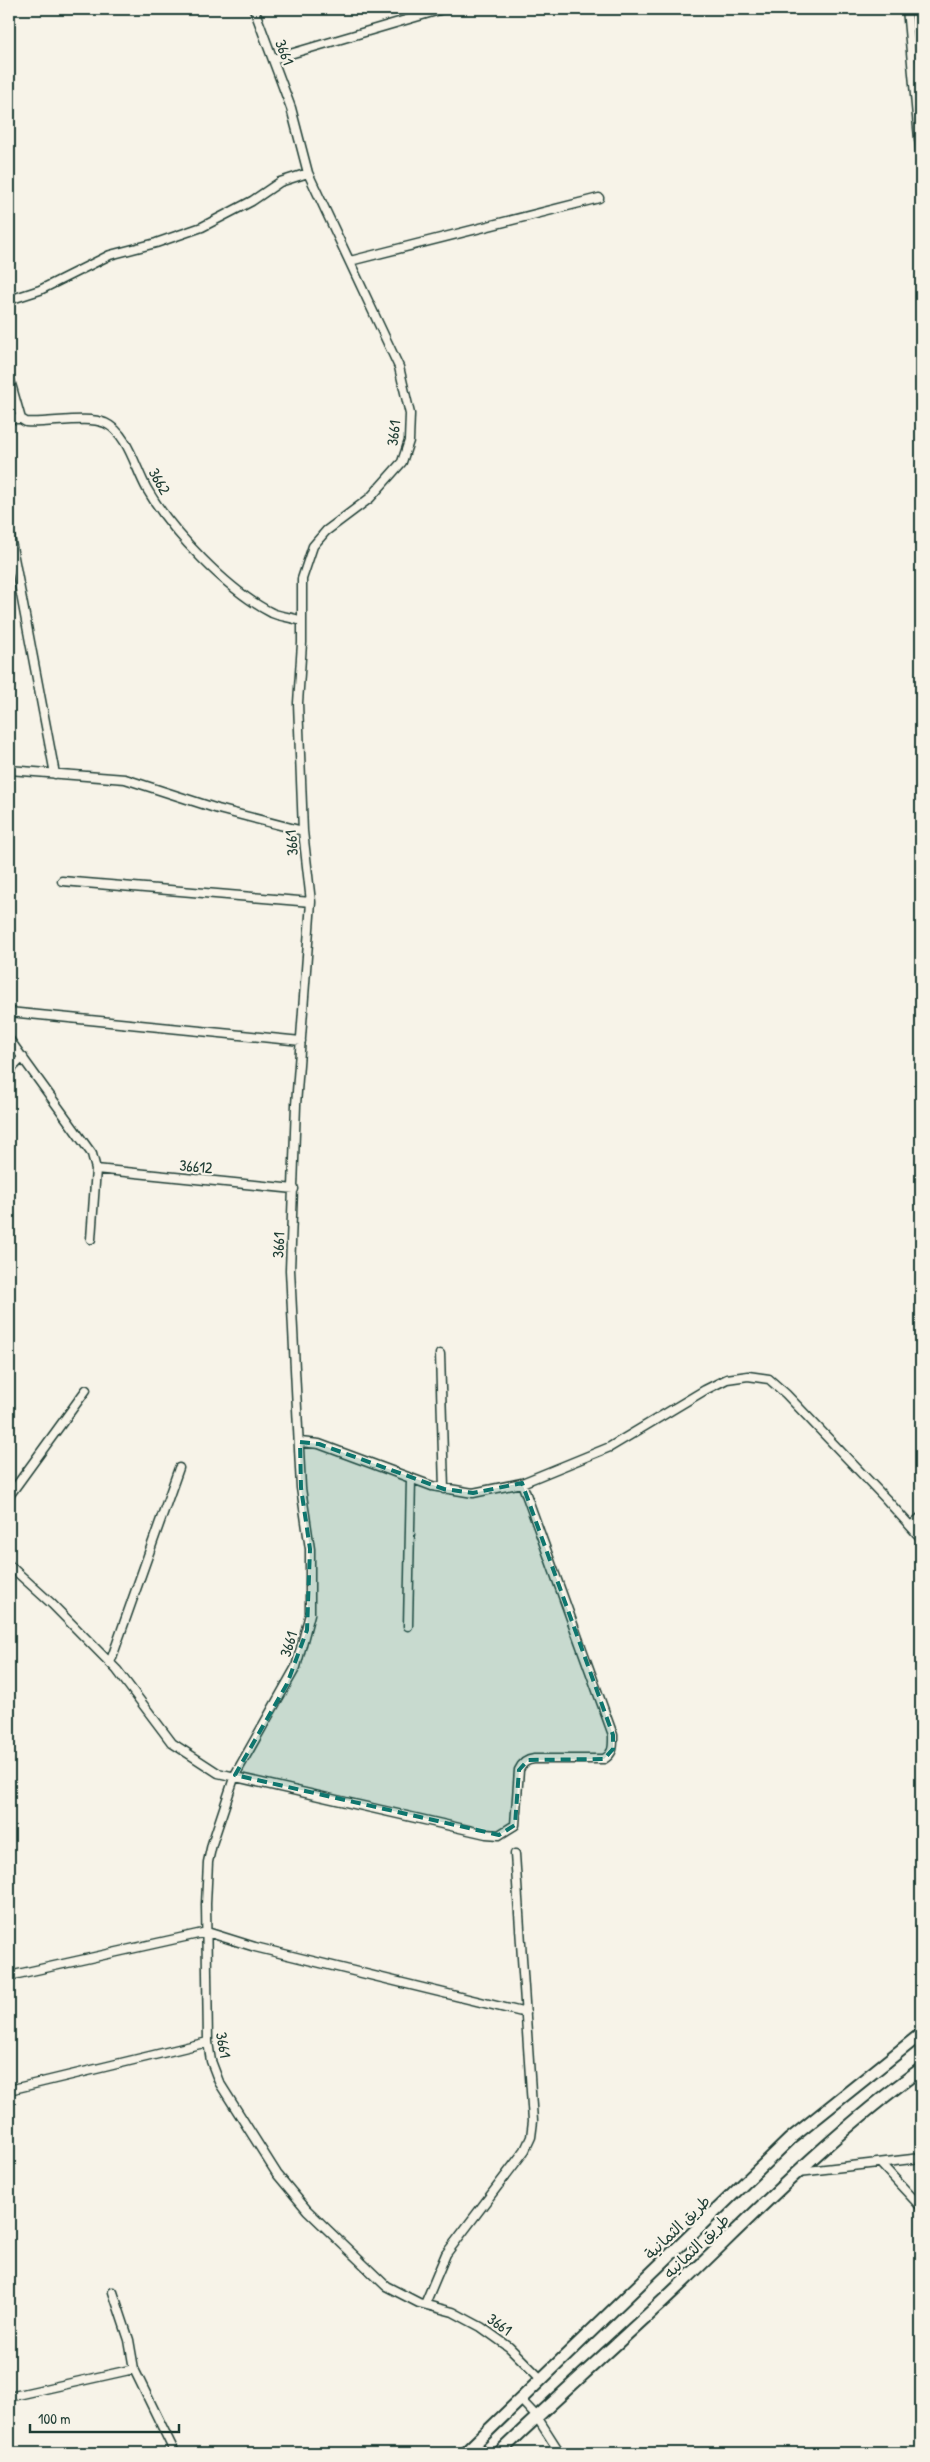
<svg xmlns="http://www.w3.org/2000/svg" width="930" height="2462" font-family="'Patrick Hand','Playpen Sans Arabic',sans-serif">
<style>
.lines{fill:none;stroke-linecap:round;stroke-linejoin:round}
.street-casing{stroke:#1f3d34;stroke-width:11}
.secondary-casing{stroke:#1f3d34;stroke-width:15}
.street{stroke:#f7f3e8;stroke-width:8}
.secondary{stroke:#f7f3e8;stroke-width:11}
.marked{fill:#0f766e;fill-opacity:0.2;stroke:#0f766e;stroke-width:4;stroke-dasharray:10 6;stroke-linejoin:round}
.labels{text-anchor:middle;stroke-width:4.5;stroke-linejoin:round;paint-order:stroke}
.street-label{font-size:16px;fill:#1f3d34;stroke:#f7f3e8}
</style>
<rect width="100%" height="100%" fill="#f7f3e8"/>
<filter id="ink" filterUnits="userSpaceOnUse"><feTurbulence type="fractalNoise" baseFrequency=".02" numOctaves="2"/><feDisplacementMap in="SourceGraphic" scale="10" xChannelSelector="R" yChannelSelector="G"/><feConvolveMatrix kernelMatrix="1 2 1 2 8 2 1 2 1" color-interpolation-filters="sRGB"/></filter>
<g filter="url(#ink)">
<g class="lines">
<g class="street-casing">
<path id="street" d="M254,9L291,108L308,173L399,367L410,414L409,441L402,462L370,498L326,531L313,546L302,579V643L298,703L303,831L311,902L296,1105L290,1270L301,1488L310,1549V1614L296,1667L235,1775L212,1844L208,1862L206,1904L208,2042L211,2061L219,2082L277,2174L307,2210L386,2286L419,2303L453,2312L481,2327L509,2347L542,2380
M907,9L921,160
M273,59L443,9
M350,261L599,198
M9,300L40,290L110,255L156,243L202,227L252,201L280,182L308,173
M9,377L21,419L26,422C47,424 88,415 105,423C128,433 135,468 147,489C171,531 228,591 272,613C281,617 292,617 301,621
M9,419H21
M9,531L55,774
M9,770L125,779L218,809L303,831
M62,881L311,902
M9,1012L301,1041
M9,1039L92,1154L96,1169L91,1239
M9,1071L23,1057
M96,1169L294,1189
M440,1354L444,1489
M300,1442L319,1444L432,1486L473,1493L522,1483L610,1447L705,1390L727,1379L748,1376L769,1379L786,1394L886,1499L921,1538
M9,1496L86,1390
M911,1526L921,1517
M9,1565L52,1604L117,1670L172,1743L218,1773L486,1834L499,1835L515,1825L519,1770C522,1763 526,1760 534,1759H604C614,1753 613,1746 613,1735L522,1483
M408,1626L411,1479
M110,1663L179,1468
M9,1976L207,1932L255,1947L526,2013
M9,2090L208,2042
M881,2164L921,2207
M799,2172L921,2158
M113,2292L129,2340L134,2369L175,2453
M425,2304L446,2254L525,2150L531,2137L533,2121L515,1854
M9,2397L134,2369
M521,2400L537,2417L560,2453"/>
</g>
<g class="secondary-casing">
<path id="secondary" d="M465,2453L790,2139L921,2034
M499,2453C560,2394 623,2339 685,2280C761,2207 835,2131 921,2069"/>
</g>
<use href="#street" class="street"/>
<use href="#secondary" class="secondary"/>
</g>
</g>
<path class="marked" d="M300,1442L319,1444L444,1489L473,1493L522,1483L613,1735V1749L604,1759L528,1760L519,1770L515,1825L499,1835L235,1775L287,1684L307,1630L310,1549L301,1488Z"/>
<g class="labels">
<g class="street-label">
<text transform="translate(285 52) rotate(69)" y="6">3661</text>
<text transform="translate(393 433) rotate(-83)" y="6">3661</text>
<text transform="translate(160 481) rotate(61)" y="6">3662</text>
<text transform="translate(291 843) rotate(-95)" y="6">3661</text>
<text transform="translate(196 1166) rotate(5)" y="6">36612</text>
<text transform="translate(278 1245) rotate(-87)" y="6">3661</text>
<text transform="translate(288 1644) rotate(-73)" y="6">3661</text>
<text transform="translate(224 2045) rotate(80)" y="6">3661</text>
<text transform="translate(677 2227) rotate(-44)" y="6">طريق الثمانية</text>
<text transform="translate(696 2246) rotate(-44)" y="6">طريق الثمانيه</text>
<text transform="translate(500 2324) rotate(35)" y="6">3661</text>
</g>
</g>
<rect width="930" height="2462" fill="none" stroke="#f7f3e8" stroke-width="30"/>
<rect x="15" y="15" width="900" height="2432" fill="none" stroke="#1f3d34" stroke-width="2" filter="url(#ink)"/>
<path d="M30 2424v8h149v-8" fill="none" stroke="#1f3d34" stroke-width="2.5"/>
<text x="38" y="2424" font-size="15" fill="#1f3d34" stroke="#f7f3e8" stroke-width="4" paint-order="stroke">100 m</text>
</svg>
